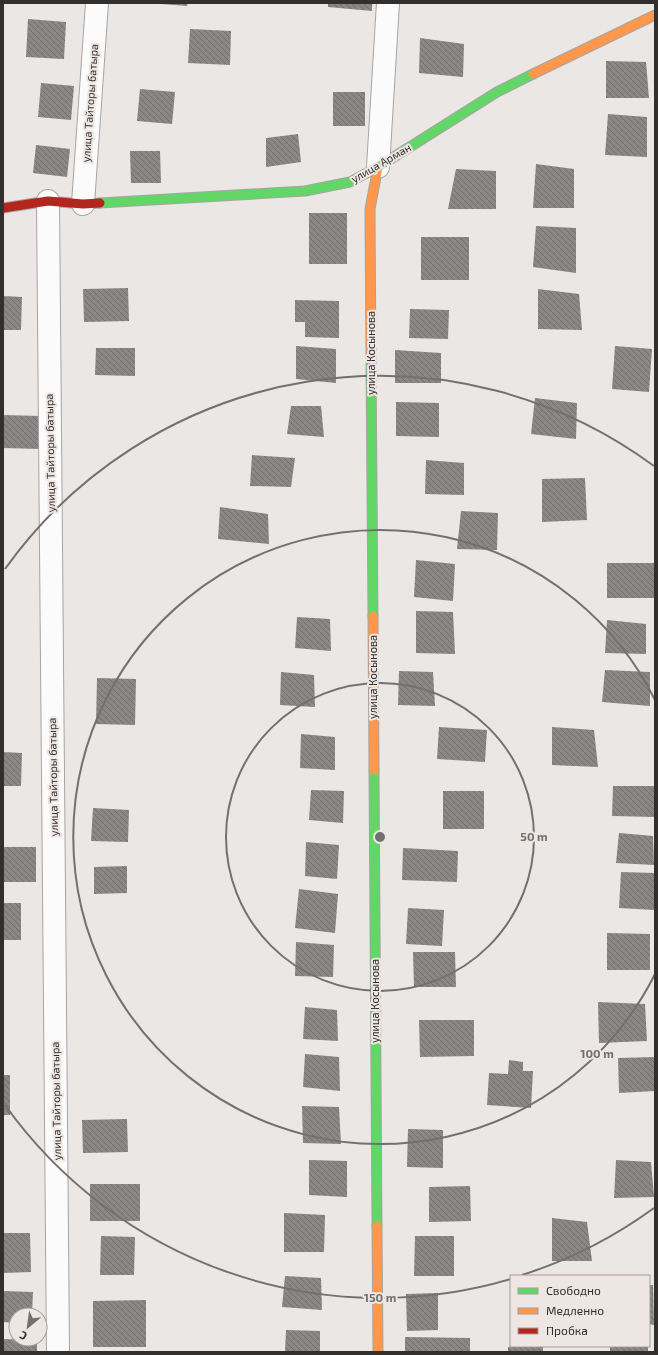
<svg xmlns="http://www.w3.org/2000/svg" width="658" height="1355" font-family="'Exo 2',sans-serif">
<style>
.building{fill:url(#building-back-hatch)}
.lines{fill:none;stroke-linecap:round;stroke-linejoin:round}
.street-casing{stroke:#a7a4a3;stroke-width:24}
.fast-casing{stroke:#a7a4a3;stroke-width:11}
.slow-casing{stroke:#a7a4a3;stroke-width:11}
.jam-casing{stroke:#a7a4a3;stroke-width:11}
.street{stroke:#fcfbfb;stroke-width:22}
.fast{stroke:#63d668;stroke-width:9}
.slow{stroke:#ff974d;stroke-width:9}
.jam{stroke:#b3261e;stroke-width:9}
.ring{fill:none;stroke:#73706f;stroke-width:2}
.labels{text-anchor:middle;stroke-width:4;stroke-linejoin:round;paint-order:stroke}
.street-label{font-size:11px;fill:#32302f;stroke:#ede6e3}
.centre{fill:#73706f;stroke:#ede6e3;stroke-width:2}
.ring-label{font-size:12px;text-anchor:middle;font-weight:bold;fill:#73706f;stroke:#ede6e3;stroke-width:4;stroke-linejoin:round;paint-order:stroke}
</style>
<defs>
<pattern id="building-back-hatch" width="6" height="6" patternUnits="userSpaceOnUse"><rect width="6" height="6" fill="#8a8786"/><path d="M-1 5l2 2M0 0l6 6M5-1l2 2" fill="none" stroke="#716f6e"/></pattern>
</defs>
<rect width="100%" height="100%" fill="#ebe7e5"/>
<path class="building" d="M161,3H188L187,6L161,4Z
M328,3H372V11L328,7Z
M28,19L66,22L64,59L26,57Z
M190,29L231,31L230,65L188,63Z
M420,38L464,44L463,77L419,73Z
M606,61L646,62L649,98H606Z
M41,83L74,86L71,120L38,117Z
M140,89L175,92L172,124L137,121Z
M333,92H365V126H333Z
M608,114L647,117V157L605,155Z
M298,134L301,162L266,167V138Z
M36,145L70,149L67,177L33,173Z
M130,151H160L161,183H131Z
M536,164L574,169V208H533Z
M456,169L496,171V209H448Z
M309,213H347V264H309Z
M536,226L576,228V273L533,267Z
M421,237H469V280H421Z
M128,288L129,321L84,322L83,289Z
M538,289L579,294L582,330L538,329Z
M3,296L22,297L21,330H3Z
M295,300L339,301V338L305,337V322H295Z
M410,309L449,310L448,339L409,338Z
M296,346L336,349V383L296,379Z
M615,346L652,349L649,392L612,389Z
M96,348H135V376L95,375Z
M395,350L441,353V383H395Z
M535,398L577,403L576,439L531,434Z
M396,402L439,403V437L396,436Z
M291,406H321L324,437L287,434Z
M3,415L41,416L40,449L3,448Z
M252,455L295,458L291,487L250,486Z
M426,460L464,463V495L425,494Z
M585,478L587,520L542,522V479Z
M220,507L268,514L269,544L218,539Z
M461,511L498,513L497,550L457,549Z
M416,560L455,564L453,601L414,597Z
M607,563H655V598H607Z
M416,611L453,612L455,654L416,653Z
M297,617L330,619L331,651L295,648Z
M607,620L646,624V654L605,653Z
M605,670L650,672V706L602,702Z
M399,671L433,672L435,706L398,705Z
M281,672L314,675L315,707L280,705Z
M97,678L136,679L135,725L96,724Z
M439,727L487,730L485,762L437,759Z
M552,727L594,730L598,767L552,765Z
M301,734L335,737V770L300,768Z
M3,752L22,753L21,786H3Z
M613,786H655L654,817L612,816Z
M311,790L344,791L343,823L309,820Z
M443,791H484V829H443Z
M93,808L129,810L128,842L91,841Z
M619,833L653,836L654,865L616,863Z
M306,842L339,845L337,879L305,876Z
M3,847H36V882H3Z
M403,848L458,851L457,882L402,880Z
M127,866V893L94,894V867Z
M621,872L655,873L654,910L619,908Z
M299,889L338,894L335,933L295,928Z
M3,903H21V940H3Z
M408,908L444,910L442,946L406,944Z
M607,933L650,934V970H607Z
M296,942L334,945L333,977L295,976Z
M413,952H455L456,987H414Z
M598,1002L645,1004L647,1041L599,1043Z
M305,1007L337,1010L338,1041L303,1039Z
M419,1020H474V1056L420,1057Z
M305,1054L339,1057L340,1091L303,1087Z
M655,1057V1091L619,1093L618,1058Z
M509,1060L523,1062V1071H533L531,1108L487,1105L489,1073L508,1074Z
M3,1075H10V1115H3Z
M302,1106L339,1107L341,1144L303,1143Z
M127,1119L128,1152L83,1153L82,1120Z
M408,1129L443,1130V1168L407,1167Z
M309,1160L347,1161V1197L309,1195Z
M616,1160L651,1162L654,1197L614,1198Z
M90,1184H140V1221H90Z
M470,1186L471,1221L429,1222V1187Z
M284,1213L325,1215L324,1252H284Z
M552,1218L587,1222L592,1261H552Z
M3,1233H30L31,1272L3,1273Z
M101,1236L135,1237L134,1275H100Z
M415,1236H454V1276H414Z
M285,1276L321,1278L322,1310L282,1307Z
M649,1285H653L654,1325L649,1324Z
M3,1291L33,1292L32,1315H16V1323L3,1322Z
M438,1293V1330L407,1331L406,1294Z
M146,1300V1347H93V1301Z
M286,1330L320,1331V1352H285Z
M405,1337L470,1338V1352H405Z
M3,1339L37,1340V1352H3Z
M543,1346V1352H508V1347Z
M610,1346H648V1352H610Z"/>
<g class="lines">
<g class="street-casing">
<path id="street" d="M378,167L388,3
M48,201L58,1352
M83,204L97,3"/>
</g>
<g class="fast-casing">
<path id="fast" d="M100,203L305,191L350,182L378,167L497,92L533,74
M371,360L373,616
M374,770L377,1226"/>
</g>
<g class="slow-casing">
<path id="slow" d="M533,74L655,15
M371,360L370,209L378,167
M373,616L374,770
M377,1226L378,1352"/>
</g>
<g class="jam-casing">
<path id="jam" d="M3,208L48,201L83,204L100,203"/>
</g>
<use href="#street" class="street"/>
<use href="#fast" class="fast"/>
<use href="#slow" class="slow"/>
<use href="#jam" class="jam"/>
</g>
<g class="ring">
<circle cx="380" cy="837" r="154"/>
<path d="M655 974A307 307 0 1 1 655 700"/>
<path d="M654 1208A461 461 0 0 1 522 1275M511 1279A461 461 0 0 1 5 1105M5 569A461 461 0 0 1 654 466"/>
</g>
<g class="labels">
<g class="street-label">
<text transform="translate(90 103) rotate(-86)" y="4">улица Тайторы батыра</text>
<text transform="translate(381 163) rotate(-30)" y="4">улица Арман</text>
<text transform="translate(371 353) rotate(-90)" y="4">улица Косынова</text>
<text transform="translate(50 453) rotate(-91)" y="4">улица Тайторы батыра</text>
<text transform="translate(373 677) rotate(-90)" y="4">улица Косынова</text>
<text transform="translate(53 777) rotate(-91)" y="4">улица Тайторы батыра</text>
<text transform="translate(375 1001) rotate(-90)" y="4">улица Косынова</text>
<text transform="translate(56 1101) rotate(-91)" y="4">улица Тайторы батыра</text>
</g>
</g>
<circle cx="380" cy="837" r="6" class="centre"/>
<g class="ring-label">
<text x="534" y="841">50 m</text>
<text x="597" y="1058">100 m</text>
<text x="380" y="1302">150 m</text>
</g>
<rect width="658" height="1355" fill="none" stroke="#32302f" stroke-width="8"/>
<rect x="510" y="1275" width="140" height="72" fill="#ede6e3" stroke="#a29d9b"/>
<rect x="518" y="1288" width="20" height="6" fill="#63d668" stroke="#a29d9b"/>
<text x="546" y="1295" font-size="12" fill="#32302f">Свободно</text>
<rect x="518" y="1308" width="20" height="6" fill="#ff974d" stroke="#a29d9b"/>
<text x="546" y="1315" font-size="12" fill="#32302f">Медленно</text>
<rect x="518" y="1328" width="20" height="6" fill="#b3261e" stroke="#a29d9b"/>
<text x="546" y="1335" font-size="12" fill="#32302f">Пробка</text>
<g transform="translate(28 1327) rotate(209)"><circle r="19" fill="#ede6e3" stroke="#a29d9b"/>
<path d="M0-3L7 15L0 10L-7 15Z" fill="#73706f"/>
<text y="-6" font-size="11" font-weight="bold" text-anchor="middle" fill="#32302f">С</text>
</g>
</svg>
